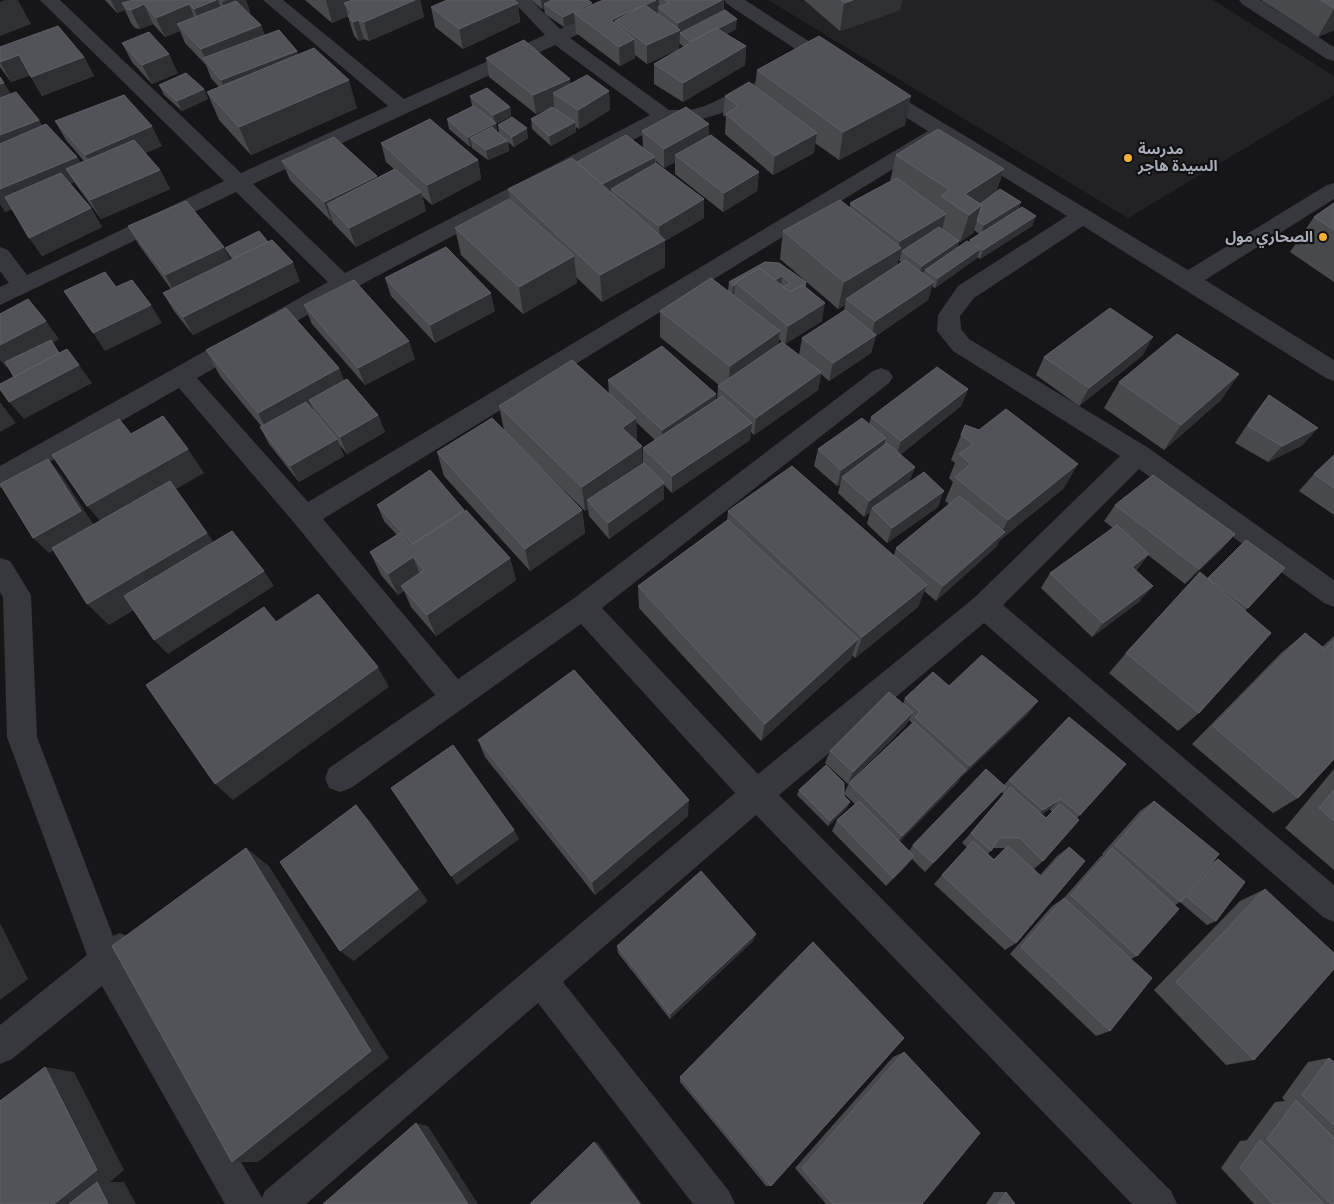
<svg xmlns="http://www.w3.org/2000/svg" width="1334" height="1204" font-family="'Roboto Condensed','Noto Sans Arabic',sans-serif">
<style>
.built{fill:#222225}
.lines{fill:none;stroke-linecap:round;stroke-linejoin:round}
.minor{fill:#37383d;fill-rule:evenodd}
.wall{fill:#47494d;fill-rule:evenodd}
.shaded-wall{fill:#2f3033}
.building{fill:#525359;stroke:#5f6168}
.poi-dot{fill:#f2b134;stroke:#111113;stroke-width:2}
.labels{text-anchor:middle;stroke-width:4.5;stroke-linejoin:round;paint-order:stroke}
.far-poi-label{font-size:15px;font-weight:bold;fill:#a8adb8;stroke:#111113;text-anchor:start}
</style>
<rect width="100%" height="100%" fill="#161618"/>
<path class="built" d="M768,0H1213L1334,76V95L1128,218Z"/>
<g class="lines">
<path class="minor" d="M40,0H60L241,173L388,106L263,0H283L404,99L545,35L512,0H531L560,29L625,0H649L646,4L570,38L669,110H690L705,106L756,82L763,84L766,88L763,92C732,110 704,124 667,122L351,290L197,378L308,502L928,131L868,94L865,90L868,86L875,84L882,86L1188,270L1327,185L1334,183V199L1205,280L1334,360V381L1326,378L1083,226L974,298L960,316L961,329L969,339L1147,447L1334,580V607L1324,603L1139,469L1003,605L1334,885V922L1323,917L984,623L779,795L1171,1191L1177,1204H1132L756,815L563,982L729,1191L735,1204H693L538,1003L306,1204H225L102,986L12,1059L0,1064V1025L87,955L7,737L3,597L0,592V558L10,561L31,595L37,737L113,936L120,933L132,938L137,950L132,962L127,965L262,1198L265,1191L735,793L581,624L351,788L340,792L329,788L325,778L329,768L435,695L296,525L179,388L9,485L0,488V466L328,282L236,192L0,305V287L9,283L0,271V247L8,250L27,275L224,181ZM555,45L650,115L345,273L253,184ZM942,139L1067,216L958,286L938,315L937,331L953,351L1120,456L974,598L758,774L602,608L889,383L893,377L889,371L881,368L873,371L573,599L458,679L323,519Z
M724,0H745L841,62L843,66L841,70L834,72L827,70L727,4Z
M1239,0H1260L1334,47V61L1327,59L1242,4Z"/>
</g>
<path class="wall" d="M105,0H246L250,12L248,13L261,25L265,36L297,51L298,54L357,108L251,155L219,120L207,92L219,87L211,78L206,65L185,43L180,31L165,37L153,24L140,29L135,28L131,23L125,10L117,13Z
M305,0H420L424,17L369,41L364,39L359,41L354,36L348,16L332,23Z
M531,0H588L593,5L603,0H724V11L736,29L726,34L746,46L745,65L683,102L654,84V64L684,47L679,43V49L647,64L635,55V58L620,66L576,33L575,22L564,27L545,14L544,8L542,9Z
M804,0H902L900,10L840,31Z
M1261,0H1334V30L1318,37Z
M518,3L520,22L463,49L435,27L431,7Z
M122,43L178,73L152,84L132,62Z
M0,47L84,57L94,76L42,96L30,75L11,82L0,67Z
M486,58L571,84L609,91L610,110L579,129L576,127V132L551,146L532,129L531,119L554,109V106L536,114L489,77Z
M757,70L905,125L839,160L815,143L814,153L773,175L725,134L726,117L723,115L725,96L755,87Z
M159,85L204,89L208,99L182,111L164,95Z
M11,94L39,120L42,126L77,157L80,162L84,161L66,140L55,121L162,146L145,153L160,170L170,189L101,219L74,182L70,184L91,208L102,227L42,256L12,209L5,212Z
M470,96L510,107L511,116L496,124L497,131L499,133L498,125L528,138L514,147L508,142L509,151L488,160L472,148V146L470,147L449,129L447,119L472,106Z
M709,124V136L759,172L757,191L723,212L675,174V162L664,168L656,161V163L704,218L665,241V267L602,302L576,277L577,283L523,314L461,255L455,228L510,200L508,189L577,162L643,147L642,131Z
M381,143L478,160L481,179L432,205L422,196L426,211L356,247L333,223L332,220L331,221L290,180L282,161L377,176V178L394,169L386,162Z
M896,155L1004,169L996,192L1021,202L1018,210L1036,216L1032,226L980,259L977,257V258L935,288L932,286L928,300L876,336L871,353L829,381L821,374L818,390L754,435L751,432L750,440L672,493L664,485V499L609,539L589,516L588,509L585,511L533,460L582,510L585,533L530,571L444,476L437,452L504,430L499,406L609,394L608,380L716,394V401L717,400L718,386L719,385L660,337V311L728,291L729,282L765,262L805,286L822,321L785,344L799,355L802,338L844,311L845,305L838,309L780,259L783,231L850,207V203L890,181ZM974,230L979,234L970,240L969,242L957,247L959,241L960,242L973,233ZM899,257H900L899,261L902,262L897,265ZM779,339L782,342L778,345ZM636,422L655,440L643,448V464L637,441Z
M1334,203V282L1290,252L1314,217Z
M128,226L230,260L232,259L230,257L225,248L300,281L193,335L174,311L163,293L171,289L139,245Z
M385,278L495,311L435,343L391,296Z
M304,305L415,359L365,385L312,324Z
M206,350L339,368L344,381L378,415L385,432L347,454L339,444L344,456L299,482L269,444L260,427H262L220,376Z
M1143,355L1079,406L1036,375L1044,357Z
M1239,374L1221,400L1164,450L1104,408L1119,382Z
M968,389L961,406L900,455L915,467L909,482L938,507L887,543L867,524L870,512L864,517L838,493L840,485L837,486L814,466L818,449L869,424L871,417Z
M1269,395L1303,445L1268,462L1235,443L1255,413Z
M965,425L1064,488L1000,540L996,547L936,601L924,591L918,607L855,658L852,655L851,659L761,741L639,608L638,586L727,520L728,511L894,555L896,548L949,504L945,501L953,482L949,478L955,463L951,460Z
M1334,455V515L1299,491L1314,474Z
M377,505L465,511L510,558L516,580L436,636L411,607L404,591L398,595L381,575L370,552L397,535L384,521Z
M1115,505L1235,534L1221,550L1185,584L1148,555L1136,571L1140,601L1092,637L1041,588L1050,573L1113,528L1104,521Z
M1246,540L1285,568L1245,611L1199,713L1178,731L1109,673L1126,653L1208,579Z
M1305,633L1322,647L1334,636V759L1298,798L1273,813L1192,744L1281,653Z
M949,686L1028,714L961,777L958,782L900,841L909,851L913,845L1004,785L1069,717L1080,815L1077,818L1043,861L1034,869L1040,875L1057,856L1069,847L1016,943L1005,950L934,884L967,847L962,843L1004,794L1001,792L925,872L912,859L907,865L886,886L832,831L837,820L855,804L844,794L849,783L912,723L909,720L906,725L848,784L825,763L830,751L903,704L905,698ZM1050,809L1052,812L1046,818L1042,814ZM993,848H1005L994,859L988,854Z
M478,740L688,816L595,895L485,757Z
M1334,769V870L1285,828Z
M799,790L844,796L847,808L828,826L797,795Z
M1154,801L1213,862L1218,859L1216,921L1207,925L1180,902L1175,905L1137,956L1131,959L1110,1031L1096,1036L1010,954L1052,906L1064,898L1100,857L1103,855L1102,854L1140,811Z
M1265,889L1254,1060L1226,1065L1154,990L1240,901Z
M753,941L670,1019L618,953L617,946Z
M904,1052L922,1204H826L795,1168L893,1057Z
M1329,1058L1334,1062V1204H1254L1221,1168L1240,1141L1248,1140H1247L1275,1102L1285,1101L1282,1098L1308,1062Z
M680,1077L771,1186H766L680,1082Z
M994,1192H1006L1015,1204H986Z"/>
<path class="shaded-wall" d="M5,0H18L31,24L0,36V2Z
M111,0H142L122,3L125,10L117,13Z
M216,0H218L225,19L202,28L194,9Z
M227,0H246L250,12L230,21L222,2Z
M326,0H385L352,13L344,3L348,16L332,23Z
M415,0H420L424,17L369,41L364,22Z
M541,0H563L544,4V8L542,9Z
M656,0H659V8L658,7V18L645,5Z
M722,0H724L723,18L680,34L679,49L647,64V45L678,31V23Z
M853,0H902L900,10L840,31L844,3Z
M518,3L520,22L463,49L459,29Z
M592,3L593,13H574L575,22L564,27L563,17Z
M144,4L153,24L140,29L131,10Z
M189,4L197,24H177L180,31L165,37L156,18Z
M644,5L615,21V38L611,20Z
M1334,9V30L1318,37Z
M737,19L736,29L690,52V42Z
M358,20L364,39L359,41L353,22Z
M261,25L268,44L207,63L201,49Z
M634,39L635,58L620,66L619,47Z
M746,46L745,65L683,102V83Z
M297,51L304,70L229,99L221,80Z
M169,54L178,73L152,84L142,65Z
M19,55L31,75L11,82L0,62Z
M84,57L94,76L42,96L31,77Z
M570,79L572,98L553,93L554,106L536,114L533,95Z
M349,80L357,108L251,155L239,127Z
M4,83L16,102L0,108V84Z
M204,89L208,99L182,111L177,101Z
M609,91L610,110L579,129L578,110Z
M911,96L905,125L839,160L843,132Z
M510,107L511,116L496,124L497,133L470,138L472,146L470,147L468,137L495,124L493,115Z
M39,120L50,139L0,159V135Z
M575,122L576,132L551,146L549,136Z
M709,124V144L675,155V162L664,168V149Z
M152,126L162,146L96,174L85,155Z
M527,128L528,138L514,147L512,137Z
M817,133L814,153L773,175L775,156Z
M507,141L509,151L488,160L486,150Z
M77,157L88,176L66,169L74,182L5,212L0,204V189Z
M655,157L656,176L611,189V199L599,186Z
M478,160L481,179L432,205L427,185Z
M1004,169L994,197L968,214L965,194Z
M160,170L170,189L101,219L90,200Z
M759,172L757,191L723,212L724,193Z
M377,176L382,196L327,204L332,220L331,221L324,202Z
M421,192L426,211L356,247L349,228Z
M704,199V218L665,241V267L602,302L600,275L660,243L659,226Z
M1021,202L1017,211L981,235L984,225Z
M982,205L973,233L960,242L969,215Z
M91,208L102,227L42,256L29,238Z
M946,214L941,233L902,251L900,257H899L895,275L846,299L845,305L838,309L844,282L898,250L900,241Z
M1036,216L1032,226L980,259L983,250Z
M959,241L956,250L925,270V271L919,275L922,266Z
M224,247L233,266L175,294L165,275Z
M980,249L977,258L935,288L938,278Z
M574,256L577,283L523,314L519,287Z
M293,262L300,281L193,335L183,317Z
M782,276L781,286L774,281Z
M934,282L928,300L876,336L871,353L829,381L833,363L871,338L875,321Z
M735,285L734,294L732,295L733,286Z
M491,293L495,311L435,343L430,325Z
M825,303L822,321L785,344L788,326Z
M151,305L162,323L105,351L93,333Z
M46,321L59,339L53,343L70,368L53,343L6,367L0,360V345Z
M780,331L776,357L728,392L730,366Z
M1153,337L1143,355L1079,406L1089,388Z
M409,341L415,359L365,385L358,368Z
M79,365L92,383L24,419L9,402Z
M339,368L349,393L309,400L315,413L271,438L258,413Z
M821,372L818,390L754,435L756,418Z
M1239,374L1221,400L1164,450L1181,425Z
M968,389L961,406L896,458L901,441Z
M716,394L715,411L662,447V430Z
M0,402L16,423L0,432Z
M378,415L385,432L347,454L340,437Z
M636,418L637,443L622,428Z
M752,423L750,440L672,493V476Z
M1318,428L1303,445L1268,462L1282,446Z
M886,438L881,455L842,477L840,485L837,486L841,470Z
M337,439L344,456L299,482L290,466Z
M642,446L643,470L587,500L588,509L585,511L582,487Z
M188,449L204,473L107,529L87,506Z
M48,459L62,476L95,527L49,553L33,538Z
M1078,464L1064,488L1000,540L996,547L936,601L943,586L1000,535L1008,520Z
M915,467L909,483L872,508L870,512L864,517L869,501Z
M664,483V499L609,539L608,523Z
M944,491L938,507L887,543L892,528Z
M582,510L585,533L530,571L525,549Z
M207,533L224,556L109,625L87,604Z
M1235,534L1221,550L1185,584L1199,569Z
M1149,554L1137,569L1120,582L1132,567Z
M413,557L422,579L401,586L404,591L398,595L388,574Z
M510,558L516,580L436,636L427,615Z
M264,571L274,586L168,654L154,640Z
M927,585L918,607L855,658L862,637Z
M1153,586L1140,601L1092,637L1103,623Z
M858,639L851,659L761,741L765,724Z
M378,667L389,687L233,800L215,784Z
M1038,701L1028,714L962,777L970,766Z
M913,712L906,725L848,784L853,772Z
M966,770L958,782L896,845L902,836Z
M1061,799L1050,809L1033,820L1043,810Z
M689,800L688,816L595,895L592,882Z
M850,802L847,808L828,826L830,821Z
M356,805L369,820L428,901L354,961L340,951Z
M514,830L519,839L457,885L451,876Z
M246,848L269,866L389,1058L258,1162H232Z
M914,856L907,865L886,886L893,878Z
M0,923L28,979L0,1000Z
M756,934L753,941L670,1019V1014Z
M45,1067L74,1072L124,1170L110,1182H124L136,1204H54Z
M416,1123L428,1126L478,1204H468Z
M594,1142L598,1143L642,1204H640Z"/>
<path class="building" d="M130,0H216L194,9L189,4L156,18L144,4L131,10L126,8L122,3L130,1Z
M353,0H415L364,22L358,20L353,22L348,16L352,13L344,3Z
M447,0H514L518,3L459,29L431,7Z
M552,0H588L592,3L563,17L544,4Z
M603,0H656L645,5L680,30L647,45L615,21L644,5L611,20L634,39L619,47L574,13Z
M665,0H722L678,23L658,7L669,3Z
M841,0H853L844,3Z
M1321,0H1334V8Z
M236,1L261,25L201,49L177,24Z
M725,10L737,19L717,29L716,28L690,42L680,33Z
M58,26L84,57L31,77L19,55L0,62V47Z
M716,28L746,46L683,83L654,64Z
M279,30L297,51L221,80L203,58Z
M149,32L169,54L142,65L122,43Z
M819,36L911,96L843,132L757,70Z
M524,40L570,79L533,95L486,58Z
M314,48L349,80L239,127L207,92Z
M186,73L204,89L177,101L159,85Z
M587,75L609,91L578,110L553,93Z
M0,77L4,83L0,84Z
M749,82L817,133L775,156L726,114L738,106L725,96Z
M487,88L510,107L493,115L470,96Z
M16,92L39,120L0,135V98Z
M124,95L152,126L85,155L55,121Z
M474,106L496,123L468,137L447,119Z
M552,107L575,122L549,136L531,119Z
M686,107L709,124L664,149L642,131Z
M512,117L527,128L512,137L498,125Z
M430,119L478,160L427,185L381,143Z
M46,124L77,157L0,189V144Z
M492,127L507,141L486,150L470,138Z
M938,129L1004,169L965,194L982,205L969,215L941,196L950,190L896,155Z
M626,135L655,157L602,184L577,162Z
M711,135L759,172L724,193L675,155Z
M334,137L377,176L324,202L282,161Z
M134,140L160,170L90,200L66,169Z
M572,158L665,240L600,275L508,189Z
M656,163L704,199L659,226L611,189Z
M395,169L421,192L349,228L327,204Z
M61,173L91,208L29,238L5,197Z
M897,178L946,214L900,241L850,203Z
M1000,189L1021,202L984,225L977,221L982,205L980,204Z
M509,199L574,256L519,287L455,228Z
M840,200L901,248L844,282L783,231Z
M186,201L224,247L165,275L128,226Z
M1334,203V230L1314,217Z
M1022,207L1036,216L983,250L970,240Z
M939,227L959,241L922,266L902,251Z
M259,231L268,242L234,258L225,248Z
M272,240L293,262L183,317L163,293Z
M967,241L980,249L938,278L925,270Z
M446,247L491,293L430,325L385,278Z
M905,260L934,282L875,321L846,299Z
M765,262L779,263L806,282L805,286L803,285L790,292L783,287L790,283L782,276L775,280L760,268L735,282V285L733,286L729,282Z
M760,268L790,292L803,285L825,303L788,326L735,282Z
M105,272L116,287L132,280L151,305L93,333L64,291Z
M711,278L780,331L730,366L660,311Z
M354,280L409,341L358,368L304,305Z
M28,299L46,321L0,345V314Z
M286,308L339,368L258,413L206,350Z
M1110,308L1153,337L1089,388L1044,357Z
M845,310L876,335L833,363L802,338Z
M1177,334L1239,374L1181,425L1119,382Z
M51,340L59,353L14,377L5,362Z
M782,342L821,372L756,418L718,386Z
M662,346L716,394L662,430L608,380Z
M67,349L79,365L9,402L0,389V384Z
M572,360L636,418L622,428L642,446L582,487L499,406Z
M937,367L968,389L901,441L871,417Z
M347,379L378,415L340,437L309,400Z
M1269,395L1318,428L1282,446L1248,426Z
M722,396L752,423L672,476L643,448Z
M306,402L337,439L290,466L260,427Z
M1006,409L1078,464L1008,520L955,477L971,464L959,454L973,444L961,435L965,425L979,430Z
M163,416L188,449L87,506L52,455L119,419L131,434Z
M492,418L582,510L525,549L437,452Z
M862,418L886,438L841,470L818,449Z
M887,443L915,467L869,501L842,477Z
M1334,455V488L1314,474Z
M48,459L81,511L33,538L0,484Z
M644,463L664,483L608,523L587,500Z
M792,466L927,585L862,637L728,511Z
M430,470L464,510L412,544L377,505Z
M924,472L944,491L892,528L872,508Z
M1153,475L1235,534L1199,569L1115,505Z
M170,481L207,533L87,604L52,548Z
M959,496L1005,532L943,586L896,548Z
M466,510L510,558L427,615L401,586L424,570L413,557L388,574L370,552L400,533L410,546Z
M728,520L858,639L765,724L638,586Z
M1117,525L1149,554L1132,567L1153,586L1103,623L1050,573Z
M232,531L264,571L154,640L124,596Z
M1246,540L1285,568L1248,608L1208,578Z
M1200,572L1271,633L1199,713L1126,653Z
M318,594L378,667L215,784L146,685L264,607L276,622Z
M1305,633L1325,649L1334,640V759L1298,798L1213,726Z
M982,655L1038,701L970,766L915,717L920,712L905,698L933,672L949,686Z
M574,670L689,800L592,882L478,740Z
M889,692L913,712L853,772L830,751Z
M1069,717L1126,764L1080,815L1061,799L1043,810L1009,780Z
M914,722L966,770L902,836L849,783Z
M453,745L514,830L451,876L391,788Z
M826,765L844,783V796L850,802L830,821L799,790Z
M986,769L1006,787L933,863L913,845Z
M1010,787L1046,818L1060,804L1079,820L1043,861L1020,838H999L991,851L971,833Z
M1334,790V821L1319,808Z
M859,801L914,856L893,878L837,820Z
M1154,801L1219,854L1181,902L1115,845Z
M356,805L418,889L340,951L280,862Z
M973,841L994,860L1008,846L1042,877L1069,847L1085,861L1016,943L942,875Z
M246,848L371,1051L232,1162L112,946Z
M1112,848L1179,909L1137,956L1071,895Z
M1218,859L1245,882L1216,921L1187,897Z
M701,871L756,934L670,1014L617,946Z
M1265,889L1334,953V969L1254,1060L1176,982Z
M1064,898L1152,978L1110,1031L1021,947Z
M813,942L904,1038L771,1186L680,1077Z
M904,1052L980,1133L922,1204H833L802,1168Z
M1329,1058L1334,1062V1125L1302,1095Z
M45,1067L97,1170L54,1204H0V1101Z
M1296,1100L1334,1138V1204H1331L1267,1139Z
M416,1123L468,1204H323Z
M1260,1140L1324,1204H1273L1240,1168Z
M594,1142L640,1204H530Z
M97,1182L108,1204H69Z
M1006,1192L1015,1204H998Z"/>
<g class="poi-dot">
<circle cx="1128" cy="158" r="5"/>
<circle cx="1323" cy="237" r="5"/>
</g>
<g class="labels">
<g class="far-poi-label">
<text x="1138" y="154">مدرسة<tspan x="1138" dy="17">السيدة هاجر</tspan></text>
<text x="1313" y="242" text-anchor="end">الصحاري مول</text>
</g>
</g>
</svg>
